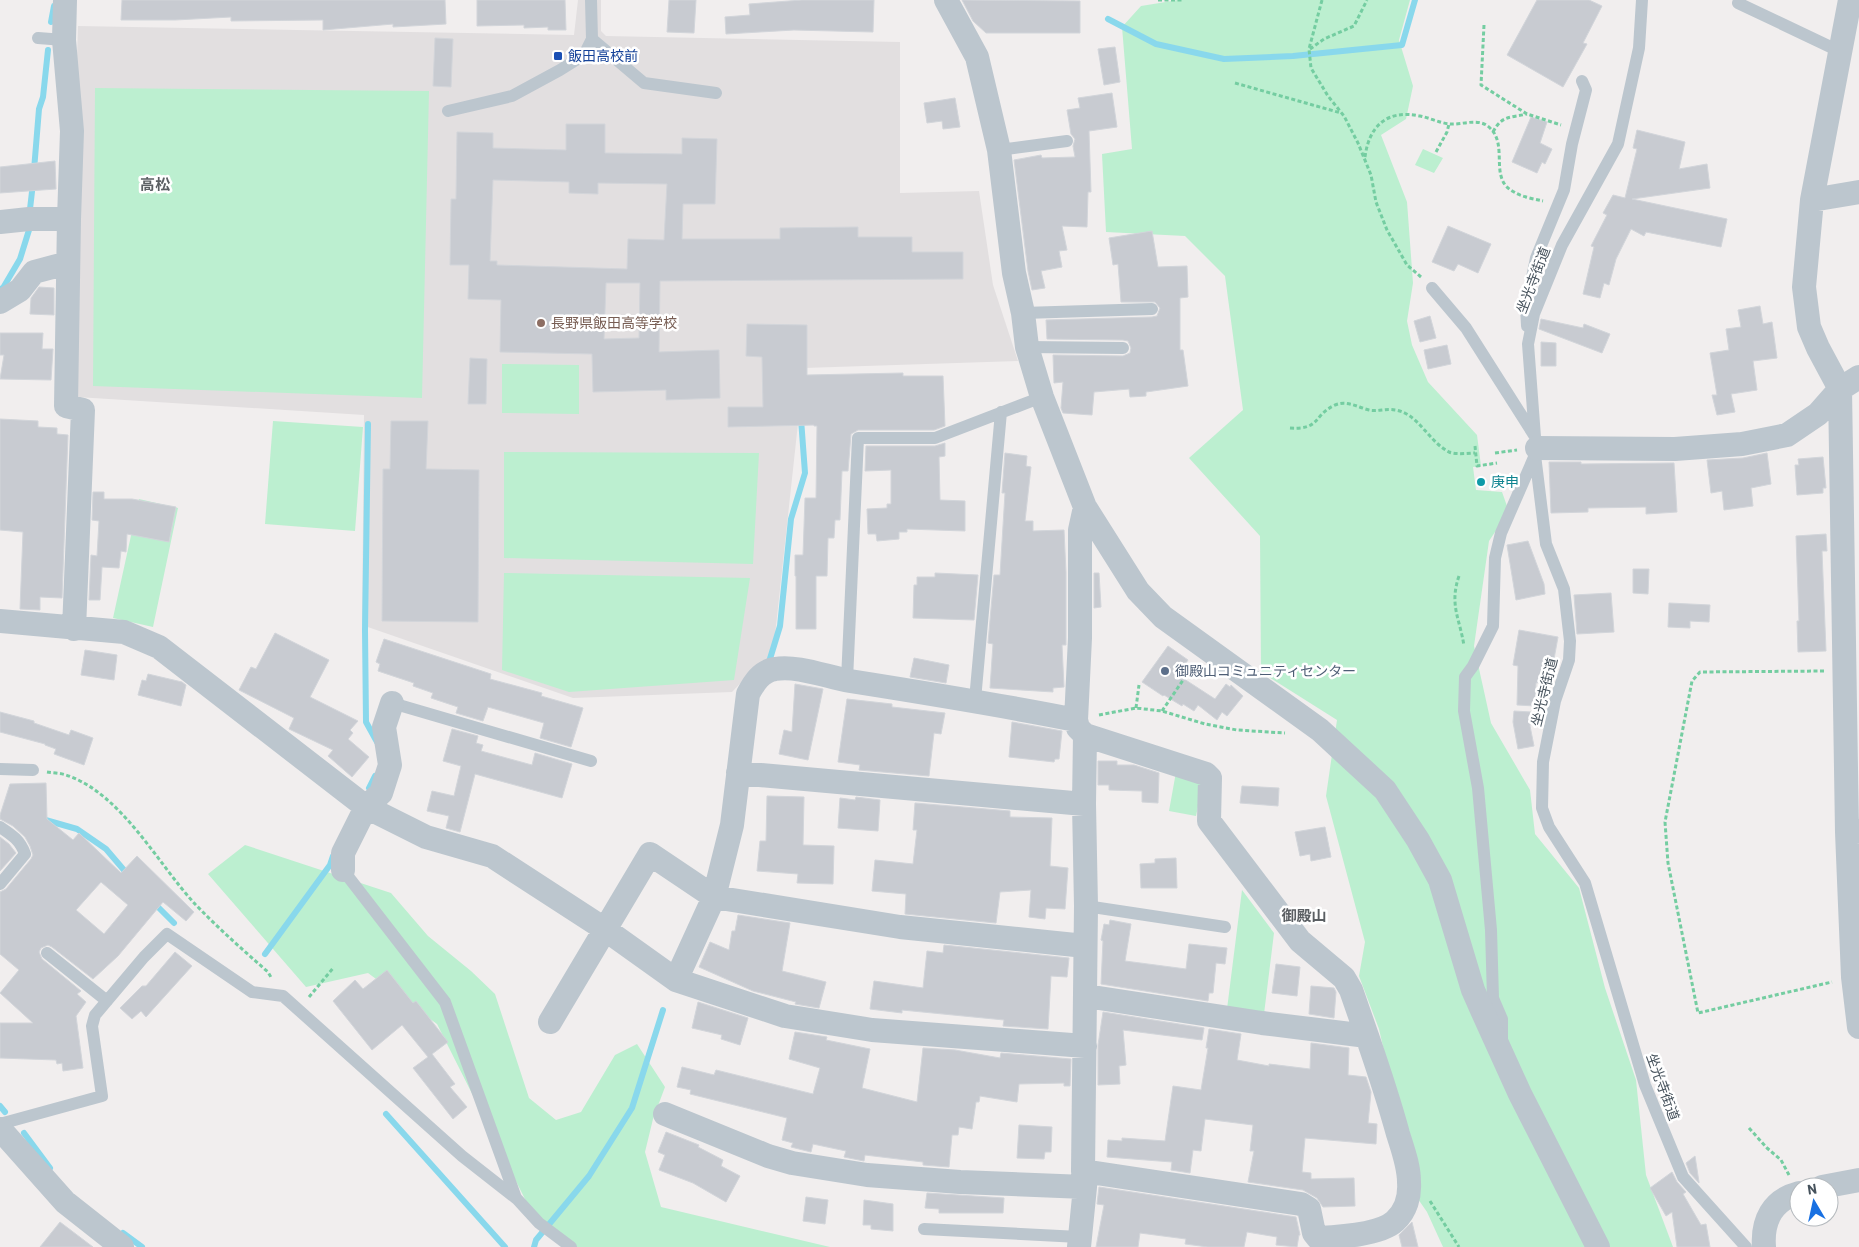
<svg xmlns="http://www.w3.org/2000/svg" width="1859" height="1247" font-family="Barlow,'Noto Sans JP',sans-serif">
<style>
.education{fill:#e2dfe0}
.green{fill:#bcefd0}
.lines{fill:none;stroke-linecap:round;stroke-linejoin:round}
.stream{stroke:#89d8ec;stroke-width:6}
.building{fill:#c8cbd1;stroke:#d2d5da;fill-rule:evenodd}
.path{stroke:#74cda1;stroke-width:3;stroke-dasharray:4 2.5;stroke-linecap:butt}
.service{stroke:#bcc6ce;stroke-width:12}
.minor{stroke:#bcc6ce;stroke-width:24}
.transit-dot{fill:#1a4fb4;stroke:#fff;stroke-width:2}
.education-dot{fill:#8d6e63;stroke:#fff;stroke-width:2}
.culture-dot{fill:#0f9aa8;stroke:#fff;stroke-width:2}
.service-dot{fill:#5c6f8a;stroke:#fff;stroke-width:2}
.labels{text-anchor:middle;stroke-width:5;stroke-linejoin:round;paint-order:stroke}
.transit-label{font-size:14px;fill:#164399;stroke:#fff;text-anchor:start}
.street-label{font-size:14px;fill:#46525c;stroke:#fff}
.education-label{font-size:14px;fill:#785e54;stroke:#fff;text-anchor:start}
.culture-label{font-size:14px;fill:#0d838f;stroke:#fff;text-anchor:start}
.service-label{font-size:14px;fill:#4e5e75;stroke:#fff;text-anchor:start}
.neighbourhood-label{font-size:15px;font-weight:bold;fill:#5b5f63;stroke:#fff}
</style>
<rect width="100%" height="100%" fill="#f1eeee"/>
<path class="education" d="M578,0H601V31L606,36L900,42V193L979,191L993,285L1018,361L804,368L772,663L755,668L732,692L573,698L362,625L364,415L77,397L76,86L78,26L574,35Z"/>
<path class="green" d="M1178,0H1410L1399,40L1413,86L1406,119L1381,135L1407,202L1413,283L1407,321L1412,345L1428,382L1477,435L1481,466L1473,467L1476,490L1502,492L1507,506L1503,520L1489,541L1474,646L1491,723L1530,790L1535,834L1579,888L1605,988L1636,1080L1646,1175L1673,1247H1443L1427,1212L1418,1199L1379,1029L1359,976L1365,942L1326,796L1337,720L1261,672L1260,536L1189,458L1243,410L1225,276L1185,236L1106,232L1102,154L1132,149L1122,27L1141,6Z
M95,88L429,91L422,398L93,386Z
M1423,149L1443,158L1434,173L1415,165Z
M502,364L579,365V414L502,413Z
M273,421L363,427L355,531L265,524Z
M504,452L759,453L753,564L504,558Z
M139,499L178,508L153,627L113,618Z
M504,573L750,578L734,680L569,692L502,670Z
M1176,772L1204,778L1196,816L1169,811Z
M245,845L391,893L428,936L471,971L495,994L529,1098L556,1120L581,1112L615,1055L637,1044L665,1087L653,1119L645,1152L661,1207L830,1247H575L533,1215L437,1024L368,973L306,987L208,874Z
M1242,890L1274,933L1264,1014L1227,1009Z"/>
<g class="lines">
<path class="stream" d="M1108,19L1156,44L1224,59L1293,56L1402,45L1415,0
M51,22L54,6
M34,170L39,109L43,97L48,50
M30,209L33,183
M0,289L3,288L20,259L29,230
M368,424L365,630L366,722L377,742
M769,662L780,626L791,519L805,473L801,419
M369,788L375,776
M42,819L77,829L106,849L129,876
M153,902L174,923
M265,954L330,865L333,856
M0,1106L5,1112
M386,1114L505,1247
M24,1133L50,1168
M123,1233L142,1247
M534,1247L536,1240L589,1176L632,1108L663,1010"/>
</g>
<path class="building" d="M122,0H445L446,24L393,27V24L323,30V20L231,21V17L175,20H121Z
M477,0H565L566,30H548V27L524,28V25L477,26Z
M669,0H696L694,33L667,32Z
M802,0H874L873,32L794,30L726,34L725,17L750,15L749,4Z
M962,0L1080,1V33H986L973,21Z
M1537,0H1589L1602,6L1583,43L1587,44L1563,87L1507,55Z
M435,38L453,39L451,87L433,86Z
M1115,47L1120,82L1104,85L1098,49Z
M1112,93L1117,127L1089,131L1091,192H1088L1087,227L1062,226L1067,250L1059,251L1062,267L1041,271L1045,288L1032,290L1028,271L1014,160L1041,155L1042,158L1075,157L1073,146L1075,139L1071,134L1067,110L1080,108L1078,98Z
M955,98L960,127L943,129L942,121L927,123L924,103Z
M1531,117L1547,122L1540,143L1552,149L1545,164L1542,162L1537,173L1512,162Z
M566,124H605V153L682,154V138L717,139L715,204H683L682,239H780V228L858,227V237H912V252H963V279L660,281L659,352L719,350L720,398L666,400V390L593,392L592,354L500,352L501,300L468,299L469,265H450L451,199H456L457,132L493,133V148L566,150ZM493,180L569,182V193L598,194V183L667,184L664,240L628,239L627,269L497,265V261H490ZM606,283H640L639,338L604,339Z
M1637,130L1685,142L1679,169L1707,164L1710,188L1632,199L1727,219L1721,247L1646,232L1644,236L1631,229L1616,259L1609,285L1604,283L1600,298L1583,294L1594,247L1591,246L1607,215L1603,213L1613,195L1625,198L1637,149L1633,148Z
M55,161L56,189L0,193V167Z
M1448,226L1491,244L1478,273L1458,264L1454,271L1432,262Z
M1152,231L1158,267L1187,266L1188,297L1180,298V350H1183L1188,386L1146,392V396L1130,397L1129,389L1094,392L1092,415L1063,413L1061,408L1063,382L1054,383L1053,355L1123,356L1130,353L1131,348L1128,341L1123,340L1047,339L1046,320L1152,317L1157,316L1160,308L1155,302H1121L1118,264L1113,265L1109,238Z
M39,287L54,288V315L30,314L31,298Z
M1760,306L1763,324L1772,322L1777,358L1753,361L1757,390L1731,394L1735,412L1717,415L1712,395H1717L1710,353L1729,350L1726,329L1741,327L1738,310Z
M1430,316L1436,338L1420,342L1414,321Z
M1541,319L1583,328L1584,324L1610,334L1602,353L1539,329Z
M747,324L807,325V375L903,373V376H943L945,426L934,430H858L851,434L848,471H842L840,520H835L834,538H828L827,576H816V629H796V576H795V555H803L805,498H816L817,426H814V425L728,427V407H763L762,357L746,356Z
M0,333H43L42,349H53L51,380L0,379L4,355H0Z
M1541,342L1556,343V366H1541Z
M1447,345L1451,364L1428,369L1424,350Z
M470,358L487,359L486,404H468Z
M0,419L38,421V427L57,428V434L68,435L62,598L40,597V610L20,609L23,532L0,530Z
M391,421H428L426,469L479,470L478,622L382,621L383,469H390Z
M945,443V456L939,457L940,500L965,501V531L907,529V532H899V539L877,541L876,534H868L867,509L887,508V504H891V470L865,471L866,446H935Z
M1005,453L1027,456L1026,466L1031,467L1025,521H1033V531L1064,530L1066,573V645H1062L1064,687L1053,688V692L990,688L993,644L988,643L994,575H1000L1005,493H1002Z
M1767,453L1771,484L1751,488L1753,506L1724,510L1722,491L1711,493L1707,460L1743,458Z
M1823,457L1826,488H1823V493L1797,495L1795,465H1799L1798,459Z
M1549,462H1581V464L1674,463L1677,512L1646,514V507L1588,508V512L1551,513Z
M93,492H104V499H132L176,507L169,542L127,534L126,552L121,551L119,568L102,567L100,600H89L91,555L97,556L99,521L92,520Z
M1826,534L1827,551H1822L1826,651L1798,652L1797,621H1799L1796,536Z
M1528,541L1544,584L1545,594L1516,600L1507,545Z
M1633,569H1649L1648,594L1633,593Z
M935,573L978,575L974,620L913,618L914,585H917V577H935Z
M1094,573H1099L1101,607L1094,608Z
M1611,593L1614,632L1577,634L1574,595Z
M1669,603L1710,605L1709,622L1690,621V628L1668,627Z
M1519,630L1558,637L1550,681L1536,683L1535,706L1517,705L1518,666L1513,665Z
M275,633L329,660L310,697L358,721L350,730L353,733L348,739L369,757L352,777L328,756L333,750L289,729L294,718L239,690L251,667L256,669Z
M384,639L491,674L490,679L542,693L541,696L583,708L571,747L540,738L544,723L488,707L483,721L456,713L458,707L431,698L433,693L413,686L414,683L378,671L380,664L376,662Z
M1168,646L1188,660L1178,675L1215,699L1226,684L1230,687L1231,685L1243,696L1227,716L1222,712L1217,720L1198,705L1194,711L1183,704L1182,706L1164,695L1163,696L1142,682Z
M85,650L117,655L114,680L81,675Z
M914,658L949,665L946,683L910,677Z
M148,674L182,682L186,685L181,706L138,695L142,680L146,681Z
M795,684L823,689L808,760L779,754L784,730L792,732Z
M847,699L892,704V707L945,713L941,734L934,733L929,776L859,770L860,765L838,762Z
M1514,711L1531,712L1530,726L1534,746L1518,749L1513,722Z
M0,712L34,721V723L69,735L71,730L93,738L84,765L54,754L56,749L45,745V744L0,732Z
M1012,722L1062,731L1059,759H1055L1054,762L1009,757Z
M452,729L478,736L476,743L483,745L481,751L532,765L535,753L572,764L562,798L475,774L460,832L446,828L449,816L427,811L432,791L454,796L461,766L443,761Z
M1098,761H1117V765H1134L1159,773L1158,803L1142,802V791L1109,790V785H1098Z
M46,783L47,819L73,840L79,833L121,873L137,856L194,912L186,921L163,902L118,956L93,979L52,947L48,945L41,948L39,952L42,959L81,991L77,994L86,1002L76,1016L83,1068L63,1071L62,1063L57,1064L56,1060L0,1058V1023H33L0,993L19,970L0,954V892L6,889L31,859L33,855L30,846L25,837L13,826L0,819V815L10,784ZM101,882L128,905L104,934L76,910Z
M1242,786L1279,788L1278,806L1240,803Z
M767,796L804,797L803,845L834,846L833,884L797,883L798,874L757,871L760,841H766Z
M856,797L880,800L878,831L838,828L840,798L855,800Z
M915,803L1010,811V817L1052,818L1050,866L1068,868L1065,909L1046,908L1045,919L1029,917L1031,890L1000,892L996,923L905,914L906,894L872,891L875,860L913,864L917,830H913Z
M1325,827L1331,857L1311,861L1310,854L1300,856L1295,832Z
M0,837L9,844L16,853L0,871Z
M1176,858L1177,888H1141L1140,864L1155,863V859Z
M738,915L790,923L782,971L826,982L819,1008L795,1004L796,1002L753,991L699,967L710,942L729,950L732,931H735Z
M1110,920L1131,924L1125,961L1186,969L1189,944L1227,948L1225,964L1216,963L1213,993H1209L1208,1001L1101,984L1103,941L1101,940L1104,924L1109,925Z
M944,945L1069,958L1067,977L1051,976L1048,1029L1003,1026L1004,1020L902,1010V1013L870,1009L874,981L923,988L927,951L943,953Z
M175,952L192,966L146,1017L141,1011L132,1019L120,1008L142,986H146Z
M1276,964L1300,967L1297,996L1272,993Z
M387,970L413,1003L416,1001L448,1042L432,1054L455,1084L450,1087L467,1107L453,1119L413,1068L428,1057L402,1025L372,1050L333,1001L355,980L363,989Z
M1311,986L1334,988L1336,992L1334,1018L1309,1014Z
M698,1002L748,1018L740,1045L721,1039L722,1035L692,1028Z
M1103,1012L1204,1028L1202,1040L1123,1030L1126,1065L1119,1066L1120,1084L1098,1085V1045Z
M1209,1029L1241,1034L1237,1060L1269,1066V1064L1310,1069L1311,1043L1349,1048L1348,1075L1366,1077L1371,1092L1368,1123L1377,1124L1376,1144L1305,1138L1302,1172L1311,1173V1179L1354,1178L1355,1206L1323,1207L1317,1198L1303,1190L1248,1182L1254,1151H1250L1253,1125L1205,1119L1201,1151L1193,1150L1190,1173L1171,1170L1172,1162L1107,1157L1108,1140L1122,1141V1138L1165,1141L1173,1086L1201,1090L1208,1048H1206Z
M795,1032L827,1037L826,1040L870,1049L862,1088L917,1102L923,1048L955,1050L1000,1058L1001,1053L1071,1059L1070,1086H1064V1083L1019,1084L1017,1102L980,1096L979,1102H976L972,1129L959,1127L958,1135H952L949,1167L923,1165V1162L865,1155L864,1161L844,1157L846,1151L813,1144L811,1152L791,1147L793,1143L782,1140L787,1118L690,1094L691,1090L677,1087L682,1067L714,1075L716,1070L813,1094L820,1068L789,1059Z
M1019,1125L1052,1127L1051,1152H1045L1044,1159L1017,1158Z
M666,1132L699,1145L698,1147L723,1160L721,1166L740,1176L726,1202L693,1183L659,1170L665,1155L658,1152Z
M1695,1156L1699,1182V1183L1690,1173L1686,1163Z
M1672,1172L1677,1182L1686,1192L1683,1194L1701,1225L1706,1224L1710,1247H1677L1672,1212L1666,1216L1650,1188Z
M1099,1187L1296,1217L1300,1235H1299L1297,1247L1276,1245L1277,1237L1247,1232L1244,1247H1208L1185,1244L1186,1239L1140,1233L1138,1247H1096L1104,1205L1097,1204Z
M927,1193L1004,1198L1003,1213H939V1209L925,1208Z
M806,1197L828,1200L825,1224L803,1221Z
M864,1200L893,1204V1231L871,1229V1225H863Z
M60,1222L93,1247H40Z
M1412,1222L1418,1247H1402L1399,1235Z"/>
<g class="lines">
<path class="path" d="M1158,0H1182
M1322,0L1309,49L1311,68L1328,96L1344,116L1358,143L1371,175L1376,202L1387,230L1407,265L1421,277
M1484,25L1481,85L1527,114L1561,125
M1310,49L1324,39L1354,26L1367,0
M1235,83L1341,113
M1493,132C1502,115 1510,118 1527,114
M1436,152L1447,132L1449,124
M1365,157C1369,126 1387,109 1420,116C1430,118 1440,123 1450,124C1463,125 1479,117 1490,128C1509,146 1488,179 1514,192C1522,197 1534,199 1543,201
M1290,428C1321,430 1313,415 1335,405C1347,400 1357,407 1369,410C1377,412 1387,408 1395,410C1418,413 1428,441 1449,452C1456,455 1468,453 1475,453
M1475,446L1477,466L1497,463
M1495,453L1517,450
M1459,576C1449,605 1460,619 1464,646
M1824,671L1700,672L1692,681L1665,822L1668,863L1698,1013L1832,982
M1136,708L1139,685
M1162,711L1194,664
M1099,715L1136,708L1162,711L1205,724L1237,730L1285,733
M47,772C53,773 60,773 66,775C121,793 158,864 195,904C218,928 243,950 268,972L272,979
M309,997L334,967
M1749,1128L1767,1148L1781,1160L1789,1175
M1430,1201L1459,1247"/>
<path class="service" d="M591,0L592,39
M1642,0L1639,48L1618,144L1562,245L1534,314L1528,344L1535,437L1537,448L1535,455L1546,544L1564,589L1570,641L1569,660L1555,701L1543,762L1542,808L1549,827L1585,883L1645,1085L1683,1177L1746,1247
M1738,3L1839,51
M38,38L64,40
M448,111L512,96L560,70L584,55L592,39L644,83L716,93
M999,150L1067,141
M1432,288L1466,328L1534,435
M1023,313L1152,309
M1527,326L1526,307L1536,258L1564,190L1572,144L1586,90L1582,81
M1027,347L1123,348
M847,680L858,438H935L1042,397
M975,700L1001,412
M392,703L591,761
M0,769L33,770
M0,827C12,835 20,840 25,854L0,884
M343,870L445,1002L516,1198
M1086,906L1225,927
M47,953L107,1001
M1502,1043V1019L1493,998L1491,930L1478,788L1464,711L1465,677L1473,666L1493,626L1495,558L1501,533L1535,455
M0,1124L102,1096L92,1026L95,1015L144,957L167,934L252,992L283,996L462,1156L517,1199L539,1223L571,1247
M924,1229L1079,1237"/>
<path class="minor" d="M65,0L64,40L72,131L69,219L66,406L83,410L74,629
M946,0L977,57L999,150L1014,273L1023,313L1027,347L1042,397L1085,507L1138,591L1163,617L1320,730L1385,790L1418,840L1440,880L1473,990L1485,1017L1520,1094L1598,1247
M1850,0L1812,200L1804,287L1809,327L1818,348L1840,389L1847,832L1859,831
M1812,200L1859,192
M0,222L29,219H69
M0,302L20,290L34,272L68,263
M1537,448L1675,449L1742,444L1787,435L1818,414L1840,389L1859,377
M0,621L124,632L159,647L366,807L426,837L492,856L606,930L676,980
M1076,720C1001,705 926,693 850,681C827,677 797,665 775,669C761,671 754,683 748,694L732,825L714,897L676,980L785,1016L872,1030L1085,1046
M1085,735L1206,774L1210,778L1209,821L1300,941L1344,978L1351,990L1367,1036
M738,773L1084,804
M1847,832L1853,977L1859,1027
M343,870V853L366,807L381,793L390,765L384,727L392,703
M550,1022L650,854L714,897L900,927L1085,946
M665,1114L768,1156L792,1163L867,1175L960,1182L1085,1187
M0,1129L65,1202L122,1247
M1083,1171L1301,1204L1309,1209L1314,1233L1318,1238C1338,1237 1380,1235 1395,1221C1406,1211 1410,1196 1409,1182C1409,1166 1403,1150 1398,1134C1389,1101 1378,1068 1367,1036L1262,1023L1086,996
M1822,1187L1859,1180
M1079,1247L1085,1187L1083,1171L1086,906L1084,804L1085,735L1078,728L1076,720L1080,638V530L1085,507
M1764,1247C1762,1221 1772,1200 1799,1193"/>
</g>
<rect class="transit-dot" x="553" y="51" width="10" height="10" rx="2.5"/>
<circle class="education-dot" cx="541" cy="323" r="5"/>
<circle class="culture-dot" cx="1481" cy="482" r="5"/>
<circle class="service-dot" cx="1165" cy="671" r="5"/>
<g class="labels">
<g class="transit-label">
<text x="568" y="61">飯田高校前</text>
</g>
<g class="street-label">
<text transform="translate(1533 280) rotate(-69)" y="5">坐光寺街道</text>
<text transform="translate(1544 692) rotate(-76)" y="5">坐光寺街道</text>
<text transform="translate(1663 1087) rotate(70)" y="5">坐光寺街道</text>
</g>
<g class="education-label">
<text x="551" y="328">長野県飯田高等学校</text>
</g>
<g class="culture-label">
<text x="1491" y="487">庚申</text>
</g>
<g class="service-label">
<text x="1175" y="676">御殿山コミュニティセンター</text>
</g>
<g class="neighbourhood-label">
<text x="155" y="190">高松</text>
<text x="1304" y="921">御殿山</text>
</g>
</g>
<g transform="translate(1814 1202) rotate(351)"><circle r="24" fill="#ffffff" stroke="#b5babe"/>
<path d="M0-4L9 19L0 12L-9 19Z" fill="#1870e2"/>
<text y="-8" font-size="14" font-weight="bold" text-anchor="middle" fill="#46525c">N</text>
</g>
</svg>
